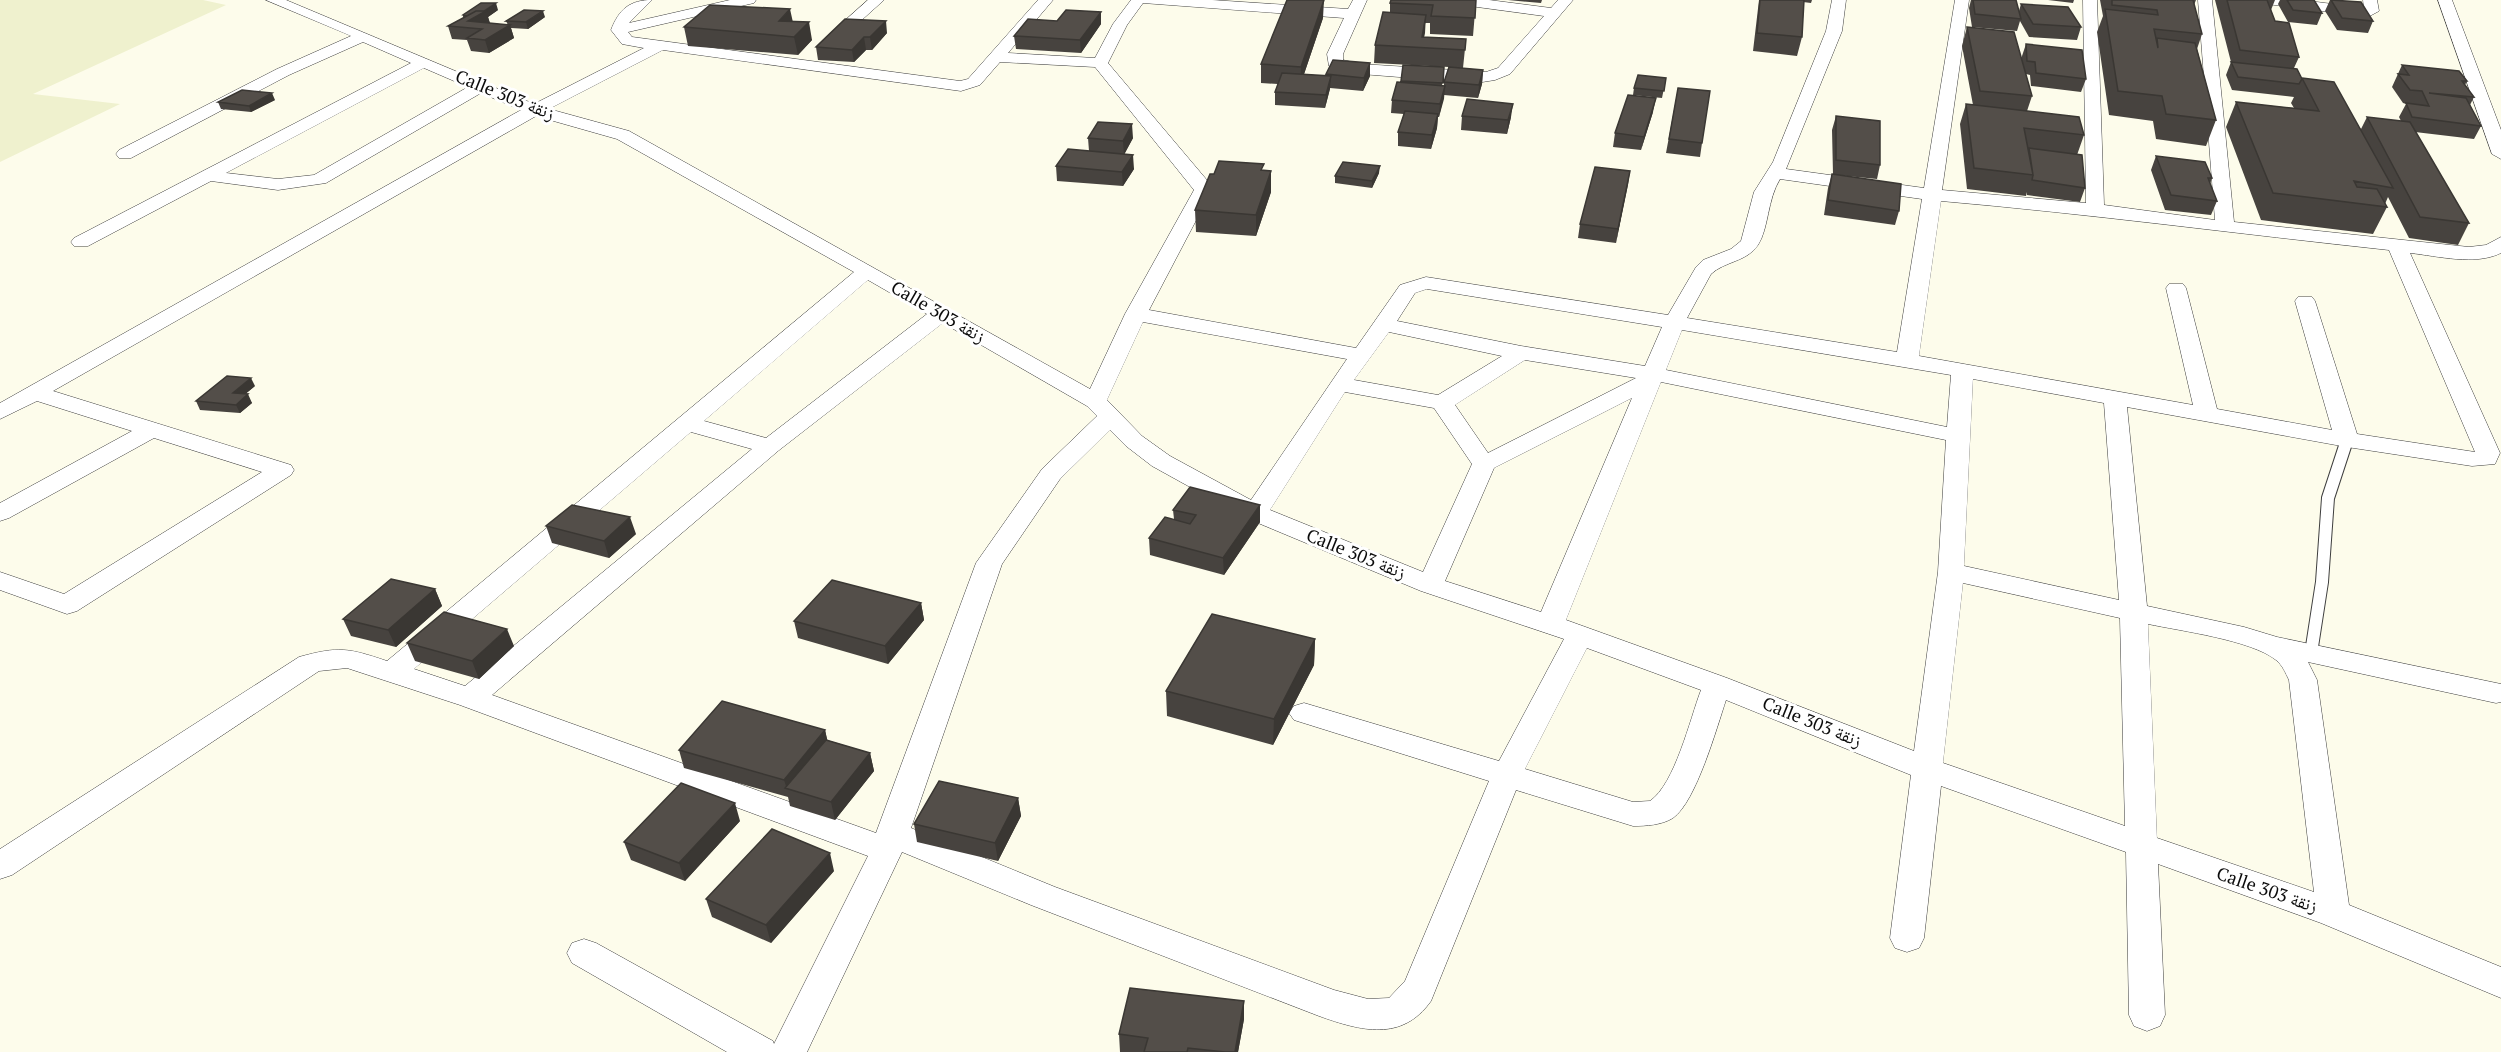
<svg xmlns="http://www.w3.org/2000/svg" width="2501" height="1052" font-family="'PT Serif','Noto Naskh Arabic',serif">
<style>
.farmland{fill:#eff1ce}
.lines{fill:none;stroke-linecap:round;stroke-linejoin:round}
.lane-casing{stroke:#3e3e3e;stroke-width:14}
.street-casing{stroke:#3e3e3e;stroke-width:1}
.lane{stroke:#fff;stroke-width:12}
.street{fill:#fff;fill-rule:evenodd}
.wall{fill:#47433f}
.shaded-wall{fill:#3a3733}
.building{fill:#534e49;stroke:#3a3733;stroke-width:1.5}
.labels{text-anchor:middle;stroke-width:6;stroke-linejoin:round;paint-order:stroke}
.street-label{font-size:18px;fill:#0b0b0b;stroke:#fff}
</style>
<rect width="100%" height="100%" fill="#fdfceb"/>
<path class="farmland" d="M0,0H203L226,5L33,94L120,104L0,162Z"/>
<g class="lines">
<g class="lane-casing">
<path id="lane" d="M2311,653L2322,582L2328,498L2347,440"/>
</g>
<g class="street-casing">
<path id="street" d="M266,0H286L534,104L644,48L622,44L611,30C619,9 630,0 652,0L629,23L730,0H756L754,3L628,32L632,37L960,81L968,79L1038,0H1053L1008,53L1095,58L1113,24L1131,0H1212L1348,9L1353,0H1367L1343,54V60L1361,64L1486,72L1498,68L1544,16L1455,4L1448,0H1489L1551,8L1558,0H1573L1510,74L1495,80L1476,83L1361,74L1329,66L1327,54L1344,18L1143,3L1127,25L1108,63L1206,179L1212,190L1149,310L1356,348L1400,285L1426,277L1668,315L1696,267L1703,260L1731,249L1741,241L1754,192L1773,162L1826,31L1832,0H1846L1842,31L1786,169L1924,188L1955,0H1969L1942,190L2086,203L2083,0H2097L2104,205L2215,220L2198,0H2212L2234,222L2469,247L2486,245L2501,237V253C2475,266 2438,256 2410,253L2500,453L2495,464L2472,466L2347,447L2127,407L2147,606L2244,627L2277,637L2501,684V702L2496,703L2308,662L2317,680L2349,905L2501,967V998L2321,923L2158,864L2165,1015L2160,1026L2147,1031L2134,1026L2129,1015L2126,852L1941,786L1924,938L1919,948L1907,952L1895,948L1890,938L1911,775L1726,700C1717,727 1696,802 1673,818C1662,825 1646,826 1633,826L1516,790L1431,1001C1402,1042 1361,1031 1319,1016L1031,905L902,852L807,1052H727L572,963L567,953L572,943L584,939L596,943L773,1041L774,1044L868,856L460,705L347,668L319,671L12,875L0,879V849L299,657C339,646 348,648 387,661L854,272L617,139L536,116L53,391L291,465L294,470L291,475L77,611L67,614L0,590V572L64,594L262,472L154,438L9,518L0,521V503L132,431L37,401L0,419V403L521,110L481,93L326,183L278,190L211,181L88,246H74L71,242L74,238L411,63L363,42L289,75L131,158H119L116,154L119,150L277,69L351,36ZM663,50L961,91L980,85L1000,62L1095,67L1194,190L1125,314L1090,389L629,131L549,109ZM424,68L468,87L314,175L278,179L226,173ZM1780,179L1922,199L1897,352L1687,318L1711,274C1725,261 1747,262 1758,245C1769,228 1767,200 1780,179ZM1941,201C2091,214 2239,234 2389,250L2475,452L2357,434L2315,301L2312,297H2298L2295,301L2332,430L2217,409L2186,288L2183,284H2169L2166,288L2193,405L1919,356ZM868,280L927,314L766,438L704,421ZM1427,289L1662,327L1645,366L1521,346L1397,321L1415,293ZM1143,322L1347,359L1251,500L1170,456L1142,436L1107,400ZM943,323L1087,406L1097,416L1042,469L976,563L876,833L492,695L778,451ZM1682,330L1951,375L1947,427L1666,370ZM1389,332L1502,356L1438,395L1354,380ZM1525,360L1636,378L1488,453L1455,405ZM1973,379L2104,403L2119,600L1964,566ZM1661,382L1946,440L1938,572L1914,751L1727,678L1566,620ZM1345,392L1434,408L1472,464L1423,572L1270,510ZM1632,398L1541,612L1445,581L1494,468ZM1110,430L1126,446L1152,466L1246,518L1421,591L1564,639L1499,761L1304,703L1294,706L1289,713L1294,720L1489,781L1405,981L1389,998L1368,999L1334,990L1055,887L911,828L1002,564L1060,479ZM691,432L752,449L465,686L414,669ZM1963,583L2120,618L2125,826L1943,763ZM2148,624C2181,631 2251,640 2276,660C2283,666 2285,672 2289,680L2314,892L2157,838ZM1587,648L1701,690C1690,719 1675,784 1650,801L1633,802L1525,769Z
M868,0H884L834,45H824L821,42L824,39Z
M2260,0H2301L2364,8L2363,0H2377L2379,11L2368,17L2267,4Z
M2438,0H2452L2501,130V159L2492,154Z"/>
</g>
<use href="#lane" class="lane"/>
<use href="#street" class="street"/>
</g>
<path class="wall" d="M1476,0L1473,36L1430,34V23H1425L1424,37L1466,39L1463,68L1483,70L1482,84L1478,98L1444,95L1439,117H1438L1437,128L1431,149L1398,146V132L1404,114L1391,113L1392,100L1401,83L1403,65L1444,67L1442,86H1444V82L1449,67L1374,63L1375,45L1390,13V3Z
M1508,0H1542L1541,3Z
M1759,0H1812L1811,3L1803,2L1802,37L1797,56L1753,51Z
M1971,0H2016L2019,11L2021,4L2081,27L2077,40L2029,37L2020,21L2017,31L1972,27L1969,8Z
M2048,0H2074L2073,3Z
M2100,0H2196L2194,5L2202,34L2197,49L2216,120L2206,146L2156,139L2153,121L2109,115L2097,32L2103,16Z
M2215,0H2275L2271,10L2275,21L2299,57L2294,68L2302,79L2361,129L2367,117L2401,121L2399,117L2406,104L2403,103L2392,87L2402,65L2467,81L2465,85L2474,97L2470,105L2481,126L2474,139L2415,132L2469,223L2458,245L2409,238L2388,197L2385,204L2387,207L2373,234L2261,220L2226,127L2236,102L2294,108L2291,103L2294,97L2232,90L2226,75L2231,62Z
M2280,0H2314L2322,13L2317,25L2288,22L2278,4Z
M2330,0H2342L2373,21L2368,33L2337,30L2325,11Z
M498,10L488,17L490,23L508,25L506,21L545,17L528,29L511,28L514,38L489,53L471,51L467,40L452,39L448,26L463,18V15Z
M1323,18L1304,74L1326,76V74L1370,76L1363,91L1330,88L1325,108L1275,105V92L1278,84L1261,83V64Z
M845,19L887,33L872,50H866L854,62L818,60L816,47Z
M793,21L812,40L798,55L688,46L684,27Z
M1101,24L1081,53L1016,49L1014,36Z
M1967,27L2022,59V56L2026,44L2086,79L2081,92L2031,86L2030,75L2026,74L2032,96L2027,111L2084,135L2077,155L2085,188L2080,202L2027,195V192L2026,196L1967,189L1960,124L1966,104L1973,105L1962,46Z
M1666,78L1662,98L1633,95L1634,88Z
M1678,88L1702,143L1700,157L1666,153Z
M275,100L251,112L221,109L218,102Z
M1653,112L1641,150L1613,147L1615,133Z
M1462,116L1511,117L1507,134L1461,130Z
M1836,116L1880,165L1877,179L1837,175L1899,211L1895,225L1824,215L1828,188L1832,174H1833L1832,130Z
M1088,138H1133L1124,154L1134,169L1123,186L1057,181L1056,166L1089,151Z
M2156,156L2212,178L2210,184L2217,201L2211,215L2165,210L2151,170Z
M1264,171L1271,192L1256,236L1196,232L1195,210Z
M1630,171L1616,243L1578,238L1580,224Z
M1379,173L1372,188L1335,183V176Z
M255,386L245,394L252,403L240,413L200,410L196,401Z
M1173,510L1260,522L1224,575L1150,555L1149,538L1174,519Z
M546,526L636,534L609,558L552,543Z
M435,589L442,606L396,647L351,636L343,619Z
M921,603L924,620L888,664L798,638L794,621Z
M1315,639L1314,665L1273,745L1167,716L1166,691Z
M407,643L514,646L479,679L415,661Z
M825,730L827,740L870,753L874,771L835,820L790,806L788,797L684,768L679,750Z
M1018,798L1021,816L998,861L917,842L914,824Z
M740,821L685,881L631,860L624,842Z
M834,871L771,943L712,917L706,899Z
M1244,1001V1019L1238,1052H1120L1119,1034Z"/>
<path class="shaded-wall" d="M1324,0L1323,18L1300,86L1301,67Z
M496,3L498,10L488,17L490,24L468,21Z
M790,9L794,27L779,21Z
M543,11L545,17L528,29L526,22Z
M1101,12V24L1081,53L1080,40Z
M1426,15L1425,33L1422,47V37Z
M886,21L887,33L872,50L870,37Z
M809,22L812,40L798,55L794,37Z
M510,25L514,38L489,53L485,40Z
M864,37L866,50L854,62L852,50Z
M1370,63V76L1363,91L1364,78Z
M1483,70L1482,84L1478,98L1479,85Z
M1331,76L1330,89L1325,108L1326,95Z
M1445,86L1444,99L1439,117L1440,104Z
M272,93L275,100L251,112L249,106Z
M1656,98L1653,112L1641,150L1644,137Z
M1513,104L1511,117L1507,134L1508,120Z
M1438,114L1437,128L1431,149L1432,135Z
M1132,124L1133,138L1124,155L1123,141Z
M1133,155L1134,169L1123,186L1122,172Z
M1380,166L1379,173L1372,188V181Z
M1271,171V192L1256,236V215Z
M1630,171L1628,185L1616,243L1618,229Z
M251,378L255,386L237,401L233,393Z
M248,394L252,403L240,413L236,405Z
M1260,505V522L1224,575L1223,558Z
M630,517L636,534L609,558L604,541Z
M435,589L442,606L396,647L388,630Z
M921,603L924,620L888,664L885,646Z
M507,629L514,646L479,679L472,661Z
M1315,639L1314,665L1273,745L1274,719Z
M825,730L829,747L787,789L784,780Z
M870,753L874,771L835,820L831,802Z
M1018,798L1021,816L998,861L995,843Z
M735,803L740,821L685,881L679,863Z
M830,853L834,871L771,943L766,925Z
M1244,1001V1019L1238,1052H1235Z"/>
<path class="building" d="M1287,0H1324L1301,67L1261,64Z
M1391,0H1476L1475,18L1431,16L1433,5L1390,3Z
M1760,0H1804L1802,37L1757,33Z
M1973,0H2016L2021,19L1975,14Z
M2112,0H2193L2202,34L2154,29L2158,48L2157,38L2195,43L2216,120L2166,114L2162,96L2118,91L2105,9L2158,15L2157,10L2112,5Z
M2227,0H2267L2275,21L2289,23L2299,57L2240,50Z
M2287,0H2314L2322,13L2293,10Z
M2331,0L2361,2L2373,21L2342,18Z
M481,3H496L484,11H476L467,16L463,15Z
M2021,4L2068,7L2081,27L2033,24Z
M710,5L790,9L779,21L809,22L794,37L684,27Z
M524,10L543,11L526,22L506,21Z
M1066,10L1101,12L1080,40L1014,36L1028,19L1057,21Z
M476,11H486L468,21L510,25L485,40L467,38L482,29L448,26Z
M1383,12L1426,15L1422,37L1466,39L1465,50L1375,45Z
M845,19L886,21L870,37H864L852,50L816,47Z
M1967,27L2014,32L2032,96L1980,91Z
M2026,44L2082,50L2086,79L2036,73L2035,62L2027,61Z
M1333,60L1370,63L1364,78L1326,74Z
M2231,62L2297,69L2302,79L2299,84L2238,77Z
M1403,65L1444,67L1443,83L1401,81Z
M2402,65L2459,71L2467,81H2462L2474,97L2429,93L2466,98L2481,126L2412,117L2406,103L2429,106L2422,91L2410,90L2398,74L2409,75Z
M1449,67L1483,70L1479,85L1444,82Z
M1282,73L1331,76L1326,95L1275,92Z
M1638,75L1666,78L1664,91L1634,88Z
M2302,78L2334,82L2393,188L2354,181L2357,187L2377,189L2387,207L2273,193L2236,102L2319,111Z
M1397,82L1445,86L1440,104L1392,100Z
M1678,88L1710,91L1702,143L1669,139Z
M242,90L272,93L249,106L218,102Z
M1628,95L1656,98L1644,137L1615,133Z
M1467,99L1513,104L1508,120L1462,116Z
M1966,104L2079,117L2084,135L2024,128L2033,175L1974,168Z
M1405,111L1438,114L1432,135L1398,132Z
M1836,116L1880,121V165L1836,160Z
M2367,117L2410,122L2469,223L2420,217Z
M1098,122L1132,124L1123,141L1088,138Z
M2029,148L2082,155L2085,188L2032,180L2033,175Z
M1068,149L1133,155L1122,172L1056,166Z
M2156,156L2205,162L2212,178H2208L2217,201L2171,195Z
M1219,161L1264,164L1261,170L1271,171L1256,215L1195,210L1210,174H1214Z
M1343,162L1380,166L1372,181L1335,176Z
M1595,167L1630,171L1618,229L1580,224Z
M1832,174L1901,184L1899,211L1828,200Z
M227,376L251,378L233,393L248,394L236,405L196,401Z
M1190,487L1260,505L1223,558L1149,538L1165,517L1190,524L1196,515L1173,510Z
M572,505L630,517L604,541L546,526Z
M391,579L435,589L388,630L343,619Z
M832,580L921,603L885,646L794,621Z
M444,612L507,629L472,661L407,643Z
M1212,614L1315,639L1274,719L1166,691Z
M722,701L825,730L784,780L679,750Z
M826,740L870,753L831,802L785,788Z
M939,781L1018,798L995,843L914,824Z
M681,783L735,803L679,863L624,842Z
M772,829L830,853L766,925L706,899Z
M1130,988L1244,1001L1235,1052H1225L1188,1048L1187,1052H1144L1148,1038L1119,1034Z"/>
<g class="labels">
<g class="street-label">
<text transform="translate(505 95) rotate(22)" y="6">Calle 303 زنقة</text>
<text transform="translate(938 312) rotate(30)" y="6">Calle 303 زنقة</text>
<text transform="translate(1356 554) rotate(22)" y="6">Calle 303 زنقة</text>
<text transform="translate(1812 722) rotate(22)" y="6">Calle 303 زنقة</text>
<text transform="translate(2267 890) rotate(19)" y="6">Calle 303 زنقة</text>
</g>
</g>
</svg>
